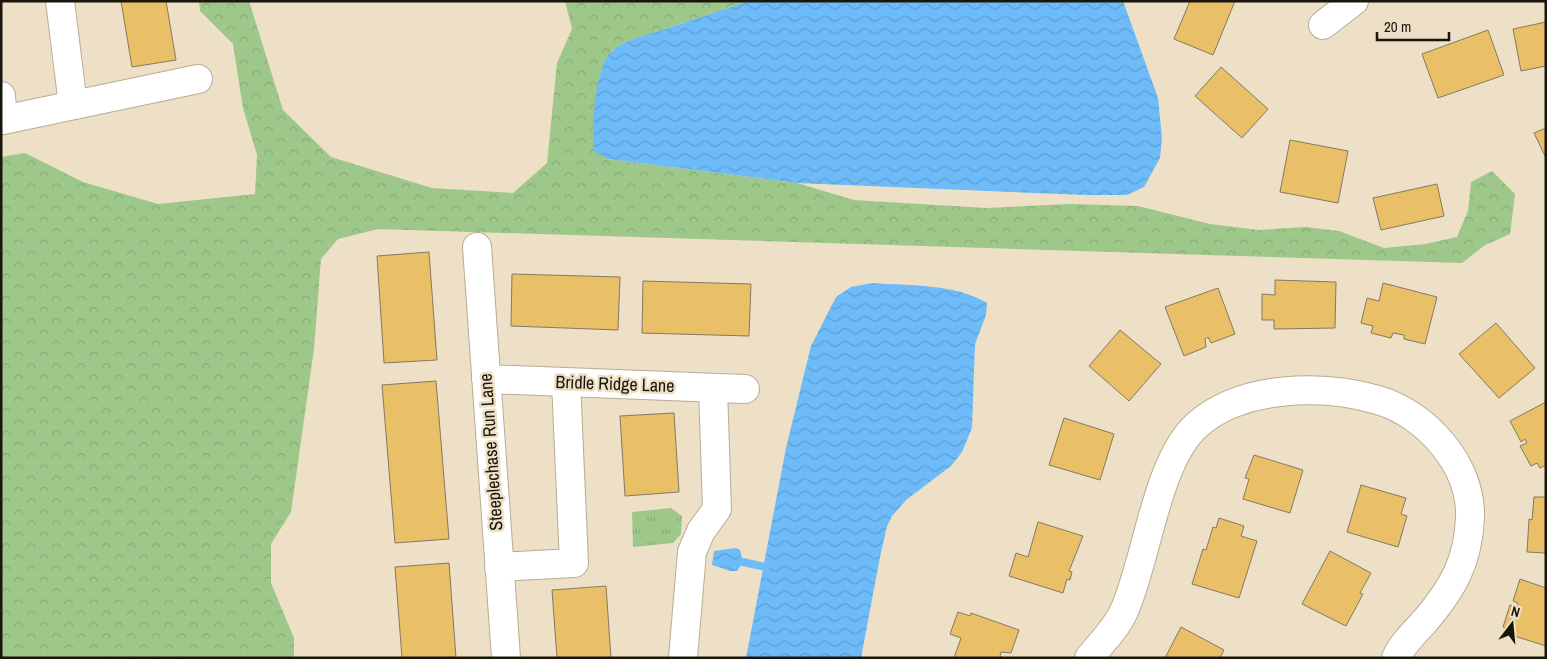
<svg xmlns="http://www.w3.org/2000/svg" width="1547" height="659" font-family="'Archivo Narrow',sans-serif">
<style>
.forest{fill:url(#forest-crowns)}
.park{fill:url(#park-tufts)}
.water{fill:url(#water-waves)}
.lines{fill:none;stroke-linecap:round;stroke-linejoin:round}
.stream{stroke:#6dbbf8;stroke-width:8}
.building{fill:#e9bf68;stroke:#857962}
.minor-casing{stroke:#b8ac93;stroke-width:30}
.minor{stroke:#fff;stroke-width:28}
.labels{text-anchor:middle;stroke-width:5;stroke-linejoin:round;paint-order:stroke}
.street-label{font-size:18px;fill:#1a160c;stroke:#ede0c6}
</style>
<defs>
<pattern id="forest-crowns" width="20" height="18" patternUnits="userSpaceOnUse" patternTransform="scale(1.25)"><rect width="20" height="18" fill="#9ec88a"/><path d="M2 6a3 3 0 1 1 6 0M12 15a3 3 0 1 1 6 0" fill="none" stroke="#88ab76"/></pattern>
<pattern id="park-tufts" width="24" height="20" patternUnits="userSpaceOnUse" patternTransform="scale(1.25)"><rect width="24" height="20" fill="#9ec88a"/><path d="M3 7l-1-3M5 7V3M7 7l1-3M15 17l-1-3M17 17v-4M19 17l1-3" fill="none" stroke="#88ab76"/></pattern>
<pattern id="water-waves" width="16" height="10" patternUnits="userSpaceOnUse" patternTransform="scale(1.25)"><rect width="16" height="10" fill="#6dbbf8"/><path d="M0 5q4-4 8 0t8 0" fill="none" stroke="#5ea0d3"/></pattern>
</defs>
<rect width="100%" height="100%" fill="#ede0c6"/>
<path class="forest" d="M199,1H249L283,110L331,157L432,188L513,193L547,163L557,63L572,29L565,1H749L632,40L611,51L608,159L797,183L854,200L986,208L1070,204L1138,206L1210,224L1259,230L1305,227L1339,231L1384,248L1425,244L1457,237L1468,211L1471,182L1492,171L1515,194L1510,234L1485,245L1462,263L378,229L338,239L321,259L314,349L291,512L271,544V583L294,638V658H1V157L25,153L83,182L158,204L255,194L257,155L243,108L233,44L200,11Z"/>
<path class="park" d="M671,508L682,516L681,534L673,543L633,547L632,512Z"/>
<path class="water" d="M749,1H1123L1158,98L1162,138L1160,158L1144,187L1127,195H1085L797,183L608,159L594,151C591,129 595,66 612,51C625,40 646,35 662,30C691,20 720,11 749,1Z
M872,283C910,286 953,283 987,303L986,315L975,344L972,428L962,452L951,466L906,500L892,516L887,526L880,557L861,658H746L786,448L811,346L836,297L851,287Z
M736,548L740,550L743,562L737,571H730L712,565L714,551Z"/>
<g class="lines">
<path class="stream" d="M743,562L765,567"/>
</g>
<path class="building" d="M121,1H166L176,60L132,67Z
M1190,1H1235L1213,55L1174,39Z
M1546,22V66L1521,71L1513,29Z
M1488,30L1504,75L1438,98L1422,54Z
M1221,67L1268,109L1242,138L1195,96Z
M1546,128V158L1534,133Z
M1290,140L1348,151L1338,203L1280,192Z
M1437,184L1444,216L1381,230L1373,198Z
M429,252L437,360L384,363L377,256Z
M512,274L620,277L618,330L511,326Z
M1275,280L1336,282L1335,328L1274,329V320H1262V294L1275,295Z
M643,281L751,284L749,336L642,333Z
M1383,283L1437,297L1425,344L1404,339V335L1393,333L1391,338L1371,333L1373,326L1361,323L1367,298L1379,301Z
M1218,288L1235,334L1211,343L1208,337L1205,339L1206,347L1184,356L1165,307Z
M1496,323L1535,368L1499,398L1459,354Z
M1120,330L1161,364L1129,401L1089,366Z
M436,381L449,539L395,543L382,385Z
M1546,402V465L1540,468L1537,463L1531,466L1520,446L1527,443L1525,439L1521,442L1510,421Z
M674,413L679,492L625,496L620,416Z
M1064,418L1114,434L1100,480L1049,465Z
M1254,455L1303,470L1290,513L1243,499L1249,479L1245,478Z
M1361,485L1406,498L1401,514L1407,516L1398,547L1347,532Z
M1534,497H1546V553L1527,552L1529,519L1532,520Z
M1219,518L1244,526L1241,536L1257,541L1239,598L1192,584L1203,549L1206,550L1213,527L1216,528Z
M1038,522L1083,536L1069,571L1072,572L1070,580L1067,579L1063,593L1009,576L1016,553L1028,557Z
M1330,551L1371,573L1360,593L1363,594L1346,626L1302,604Z
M449,563L456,658H402L395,567Z
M1520,579L1546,588V646L1508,634L1509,629L1503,627L1510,605L1516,607L1518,603L1513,601Z
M606,586L611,658H557L552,590Z
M958,612L970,616L971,613L1019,630L1011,653L1001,652L1000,656L1003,658H954L961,638L950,634Z
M1181,627L1224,650L1220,658H1165Z"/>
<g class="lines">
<g class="minor-casing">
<path id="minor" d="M60,1L73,105
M1323,25L1354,1
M1,96L3,120L198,79
M477,247L506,658
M486,379L745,389
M499,567L574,563L566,382
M683,658L692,552L701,531L717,509L713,388
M1089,658C1101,643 1116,629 1124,611C1147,560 1156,462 1197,425C1242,385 1323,384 1378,400C1426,414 1472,465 1470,518C1468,562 1453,588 1425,621C1415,632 1402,644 1396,658"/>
</g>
<use href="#minor" class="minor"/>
</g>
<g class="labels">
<g class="street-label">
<text transform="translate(615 384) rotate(2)" y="6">Bridle Ridge Lane</text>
<text transform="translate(491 452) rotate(-94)" y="6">Steeplechase Run Lane</text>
</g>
</g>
<rect width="1547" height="659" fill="none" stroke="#1a160c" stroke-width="5"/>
<g transform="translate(1512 624) rotate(16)" stroke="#ede0c6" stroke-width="4" paint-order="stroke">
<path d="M0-4L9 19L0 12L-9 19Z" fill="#1a160c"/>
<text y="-8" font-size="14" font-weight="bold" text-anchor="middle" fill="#1a160c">N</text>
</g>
<path d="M1377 32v8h72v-8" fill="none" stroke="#1a160c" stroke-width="2.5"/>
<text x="1384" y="32" font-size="15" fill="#1a160c" stroke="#ede0c6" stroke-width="4" paint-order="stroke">20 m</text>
</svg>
